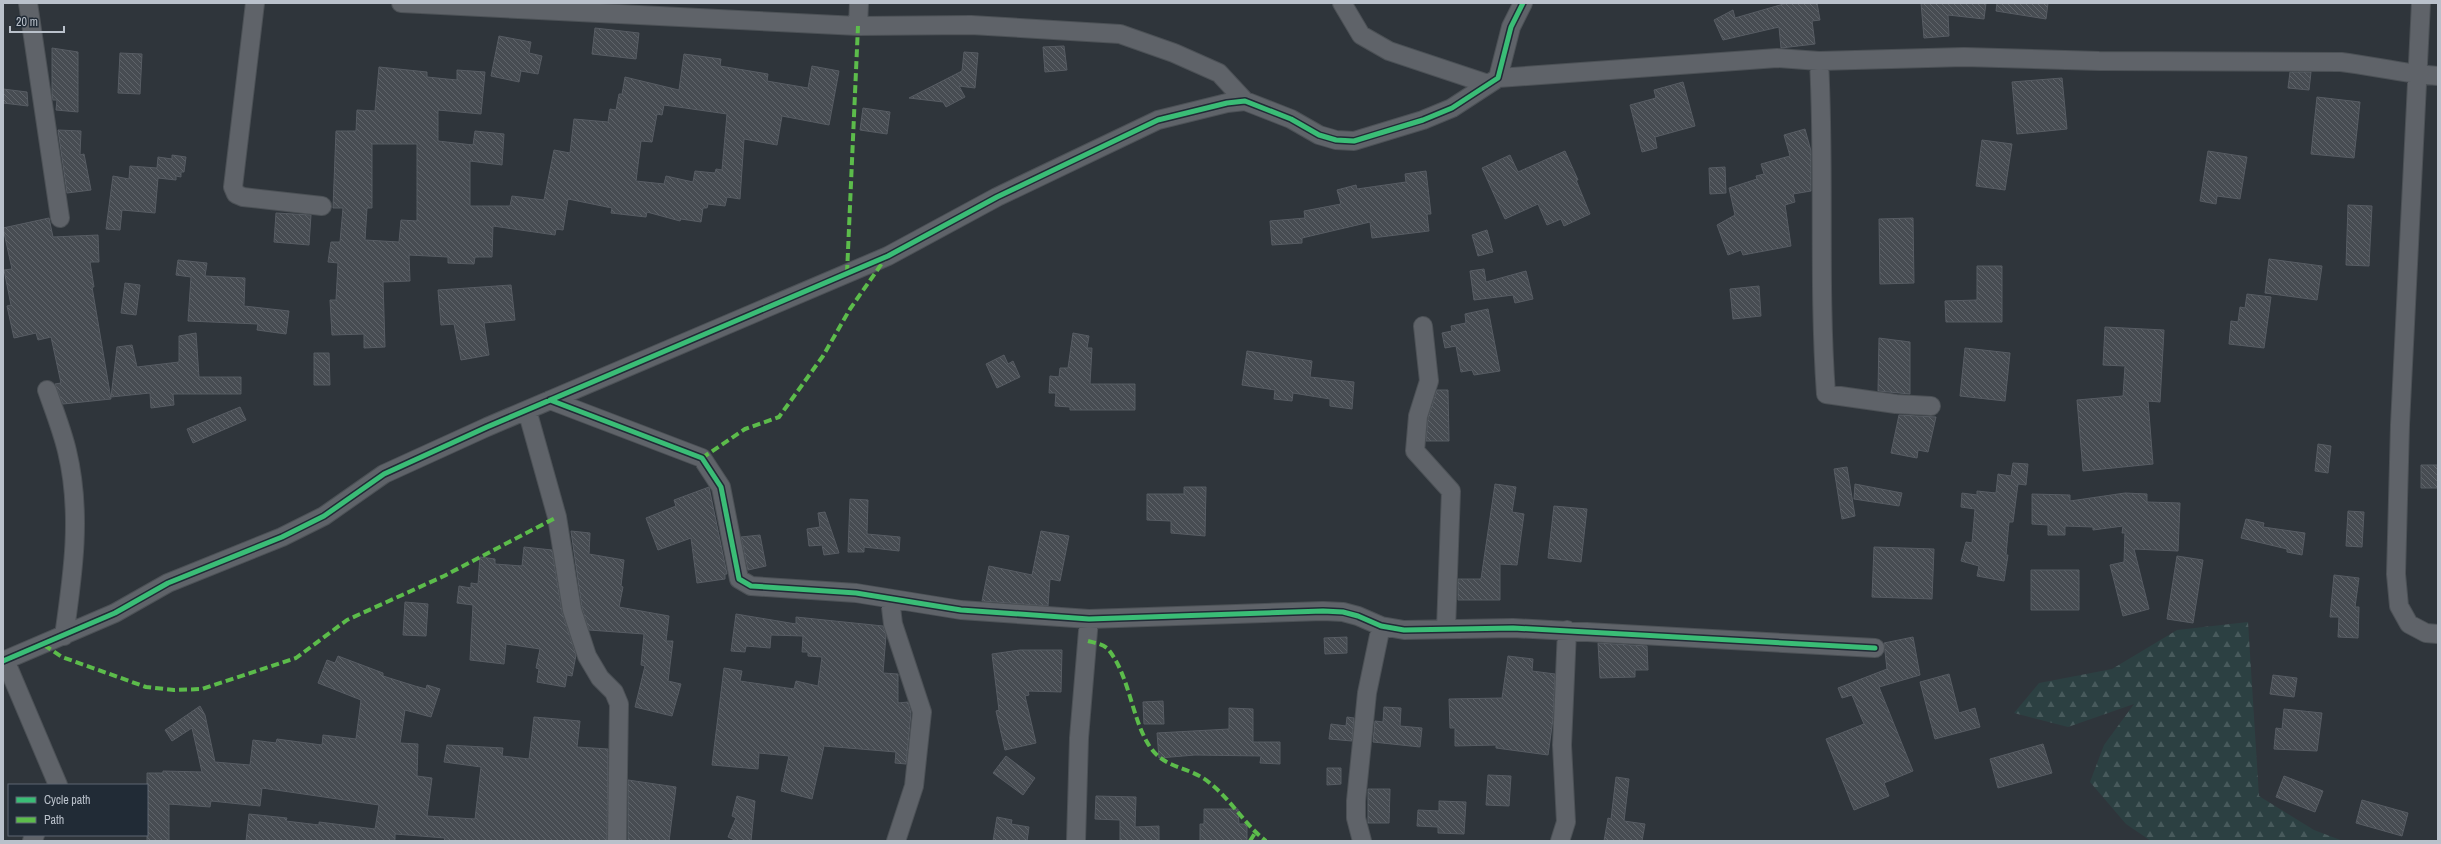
<svg xmlns="http://www.w3.org/2000/svg" width="2441" height="844" font-family="'Archivo Narrow',sans-serif">
<style>
.forest{fill:url(#forest-firs)}
.building{fill:url(#building-back-hatch);stroke:#575c63;fill-rule:evenodd}
.lines{fill:none;stroke-linecap:round;stroke-linejoin:round}
.minor-casing{stroke:#4c5156;stroke-width:20}
.minor{stroke:#5f6369;stroke-width:18}
.quiet{stroke:#5cbc4b;stroke-width:4;stroke-dasharray:8 4;stroke-linecap:butt}
.cycleway-casing{stroke:#212b36;stroke-width:8}
.cycleway{stroke:#3abd76;stroke-width:5}
</style>
<defs>
<pattern id="forest-firs" width="22" height="20" patternUnits="userSpaceOnUse"><rect width="22" height="20" fill="#2c4042"/><path d="M5 1l3.5 6h-7zM16 11l3.5 6h-7z" fill="#485a5c"/></pattern>
<pattern id="building-back-hatch" width="6" height="6" patternUnits="userSpaceOnUse"><rect width="6" height="6" fill="#474c52"/><path d="M-1 5l2 2M0 0l6 6M5-1l2 2" fill="none" stroke="#5f646a"/></pattern>
</defs>
<rect width="100%" height="100%" fill="#2f353b"/>
<path class="forest" d="M2248,622L2259,796L2314,830L2343,841H2151L2126,824L2090,782L2104,745L2134,704L2068,727L2014,713L2039,683L2112,669L2177,630Z"/>
<path class="building" d="M1787,3H1817L1820,20L1812,21L1815,44L1781,48L1779,27L1723,40L1714,20L1733,10L1735,18Z
M1921,3H1986L1984,19L1948,15L1949,36L1924,38Z
M1997,3H2048L2046,19L1996,11Z
M595,28L639,33L636,59L592,54Z
M499,36L531,42L529,53L542,56L538,74L521,71L519,82L491,76Z
M1064,46L1067,70L1045,72L1043,47Z
M52,48L78,52V112L56,110L57,100H53L52,95Z
M964,52L978,53L975,88L959,86L965,97L946,107L943,102L909,98L962,71Z
M120,53L142,54L140,94L118,93Z
M684,54L721,59L720,66L768,74L767,81L808,88L812,66L839,71L829,125L782,116L777,145L744,139L740,199L727,197L725,206L708,204L707,208H703L701,222L681,219L680,221L647,212L646,217L611,213L612,208L568,199L563,230L556,229L555,235L493,226L492,257H475L474,264L448,263V257L409,255L410,281L383,282L385,347L364,348V334L332,335L330,300H336L338,263L328,262L331,242H340L343,208H333L336,131H356L357,110L375,111L379,67L427,72V77L457,80V70L485,72L481,114L438,110V141L473,145L475,131L504,134L502,165L470,161V206H510L512,196L544,200L554,150L570,153L574,119L608,122L610,109L616,110L619,94H622L625,77L679,90ZM664,105L727,114L722,170L716,169L715,173L695,171L693,182L666,176L664,184L636,181L641,141L652,142L657,114L662,115ZM372,144H417V221L401,220L399,242L365,240L367,208H372Z
M2290,72H2311L2309,90L2288,88Z
M2062,78L2067,129L2017,134L2012,82Z
M1683,82L1695,126L1655,137L1657,148L1642,152L1630,105L1656,98L1654,90Z
M3,89L27,92L28,106L3,103Z
M2317,97L2360,102L2354,158L2311,154Z
M863,108L890,112L887,134L860,130Z
M1805,129L1811,151V191L1793,194L1795,202L1785,205L1791,246L1743,255L1741,250L1728,255L1717,225L1735,215L1729,188L1757,179L1756,176L1764,174L1761,164L1790,156L1784,135Z
M58,130L81,131L80,155L84,154L91,190L67,193Z
M1982,140L2012,144L2005,190L1976,186Z
M1565,151L1578,180H1576L1590,214L1564,226L1561,219L1547,225L1538,204L1505,219L1482,168L1510,155L1518,172Z
M2208,151L2247,157L2240,199L2217,196L2216,204L2200,201Z
M172,155L186,157L184,172H181V177L176,176V180L158,178L155,213L122,210L120,230L106,229L113,176L129,179L130,166L157,168L158,157L172,159Z
M1725,167L1726,193L1710,194L1709,168Z
M1426,171L1431,214H1427L1429,231L1372,238L1370,222L1302,238V243L1272,245L1270,221L1305,218L1304,211L1341,204L1337,190L1356,185L1357,189L1406,182L1405,174Z
M2348,205L2372,206L2369,266L2346,265Z
M276,213L311,215L309,245L274,242Z
M49,218L53,237L98,235L99,262H90L94,287H92L111,399L63,404L55,384L61,383L51,337L38,340L36,333L14,338L7,306L11,305L4,270L12,269L3,228Z
M1913,218L1914,283L1880,284L1879,219Z
M1487,230L1493,252L1478,256L1472,235Z
M2269,259L2322,266L2317,300L2265,293Z
M178,260L207,263L205,276L245,278L244,306L289,311L286,334L257,330L258,324L188,321L191,277L176,275Z
M1977,266H2002V322H1946L1945,301L1977,300Z
M1484,269L1486,282L1526,271L1533,299L1515,303L1513,295L1474,300L1470,271Z
M125,283L140,285L136,315L121,313Z
M511,285L515,320L484,323L489,355L461,360L454,324L441,325L438,290Z
M1759,286L1761,316L1733,319L1730,289Z
M2247,294L2271,297L2264,348L2229,344L2231,321L2238,322L2240,307L2245,308Z
M1488,309L1500,371L1474,375L1472,370L1461,372L1456,346L1445,348L1442,333L1452,331L1451,326L1466,323L1465,314Z
M2105,327L2164,330L2160,402L2148,401L2153,464L2083,471L2077,400L2123,396L2125,366L2103,365Z
M196,333L199,377H241V394H173L174,405L151,408L150,393L111,397L117,347L132,345L137,367L179,362V336Z
M1073,333L1089,336L1087,348H1092L1090,384H1135V410H1070V407L1055,406L1056,393H1049L1050,376L1059,377L1060,368H1068Z
M1879,338L1910,342V394L1878,391Z
M1965,348L2010,353L2005,401L1960,396Z
M1247,351L1312,361L1310,377L1354,382L1352,409L1330,406V399L1293,393L1292,401L1274,399L1275,390L1242,385Z
M314,353H329L330,385H314Z
M1004,355L1008,364L1013,361L1020,377L997,388L986,364Z
M1437,390H1448L1449,441H1426L1428,418Z
M240,407L246,420L193,443L187,429Z
M1899,415L1936,417L1928,452L1918,450L1917,458L1891,453Z
M2318,444L2331,446L2328,473L2315,471Z
M2013,463L2028,464L2026,485L2018,484L2013,522H2009L2006,555H2008L2004,581L1977,576L1979,566L1961,561L1966,542L1972,543L1975,509L1961,507L1962,493L1977,495V491L1996,493L1998,474L2011,476Z
M2421,465H2438V488H2421Z
M1847,467L1855,516L1842,519L1834,469Z
M1495,484L1516,487L1512,512L1524,514L1517,565L1500,564V600H1458V579H1481Z
M1855,484L1902,493L1899,506L1854,499Z
M709,487L727,574H725V579L697,583L691,538L658,550L646,518L676,506L674,500Z
M1184,487H1206L1205,536L1171,533V521L1147,520V494H1184Z
M2125,493L2147,494V502L2180,503L2178,551L2134,549L2149,609L2123,616L2110,565L2124,562L2125,533H2122L2123,526L2093,530V527L2065,526V535H2048V525L2032,524V494L2070,495V501Z
M850,499L868,500L867,534L900,537L899,551L864,547V552H848Z
M1554,506L1587,509L1581,562L1548,558Z
M2348,511L2364,512L2362,547L2346,546Z
M825,512L836,544L839,553L824,555L822,545L809,546L807,529L820,527L818,513Z
M2246,519L2264,523L2263,527L2305,533L2302,555L2287,552V549L2241,538Z
M571,531L590,533L589,554L624,560L621,586L623,587L619,607L669,616L666,641H673L668,681L681,684L672,716L635,707L645,666L641,665L644,634L589,630L582,608Z
M1041,531L1069,536L1060,581L1050,579L1048,606L982,601L989,566L1032,575Z
M760,535L766,566L748,570L741,537Z
M524,547L552,550L562,612L576,655L572,676L567,675L565,687L537,682L539,669L536,668L540,649L506,644L504,664L470,660L473,605L457,603L459,586L471,588V583L478,584L480,557L495,559V564L522,566Z
M1874,547L1934,549L1932,599L1872,597Z
M2177,556L2203,560L2193,623L2167,619Z
M2031,570H2079V610H2031Z
M2334,575L2359,578L2355,607H2359L2358,638L2338,637L2339,617H2330Z
M405,602L428,604L426,636L403,635Z
M736,614L796,624V617L883,626L886,635L883,673L898,674V703L908,702L911,713L906,764L895,763L896,752L824,746L812,799L781,791L789,756L759,753L758,769L712,765L724,668L742,671L740,681L794,689L796,681L818,686L822,657L808,656V652H802L803,636L771,635L770,648L746,646L745,652L731,651Z
M1347,637V653L1325,654L1324,638Z
M1913,637L1920,675L1879,687L1913,771L1884,783L1889,796L1854,810L1826,739L1864,724L1852,695L1842,698L1838,688L1887,669L1884,643Z
M1598,643L1647,646L1648,670H1635V677L1600,678Z
M1020,650H1062L1061,692L1028,691L1029,695L1025,696L1036,743L1005,750L996,711L999,710L992,654Z
M338,656L383,673V676L415,686L426,689L427,685L440,689L431,717L405,710L400,743L418,744L417,776L432,778L427,816L475,819L481,767L444,762L447,745L503,748L502,756L529,759L534,717L580,721L577,747L608,749L607,841H444L445,838L395,834V841H246L249,814L287,818L286,821L319,825V822L375,829L379,805L262,788L260,806L211,801L210,807L169,804V841H147V773H163V771L202,772L192,728L172,741L165,730L200,706L205,715L215,762L250,765L253,740L276,743L277,739L322,745L323,735L356,739L361,700L318,683L327,660L335,663Z
M1508,656L1533,659L1532,671L1555,674L1553,719L1548,755L1496,748V745L1455,746V728H1450L1449,699L1502,698Z
M1949,674L1959,713L1975,708L1980,727L1935,739L1920,682Z
M2273,675L2297,678L2294,697L2270,694Z
M1163,701L1164,724H1144L1143,702Z
M1384,707L1401,708L1400,726L1422,728L1420,747L1373,742L1375,721L1383,722Z
M1229,708L1253,709V742H1280V764L1260,763L1261,756L1195,755L1159,758L1157,733L1229,729Z
M2284,709L2322,713L2317,751L2274,749L2276,728L2282,729Z
M1347,717L1354,718L1352,741L1329,739L1331,724L1346,726Z
M2043,744L2052,773L1998,788L1990,759Z
M1006,756L1035,778L1023,795L993,773Z
M1327,768H1341V784L1327,785Z
M1488,775L1511,776L1509,806L1486,805Z
M2284,776L2323,791L2315,812L2276,797Z
M1616,777L1629,779L1624,821L1645,824L1642,841H1604L1608,818L1611,819Z
M628,780L676,787L669,841H628Z
M1368,789H1390L1389,823H1368Z
M737,796L755,801L751,841H737L728,837L736,818L732,816Z
M1096,796L1136,797L1135,827L1159,826V841H1120V820L1095,819Z
M2362,800L2408,813L2402,836L2356,823Z
M1439,801L1466,802L1464,834L1438,833V827L1417,826L1418,810L1439,811Z
M1204,809H1238L1239,824H1247V841H1200V824H1204Z
M997,817L1012,820L1011,824L1029,827L1027,841H993Z"/>
<g class="lines">
<g class="minor-casing">
<path id="minor" d="M28,3L60,218
M255,3L233,187L236,194L243,197L322,206
M401,3L858,26L971,25L1120,34L1174,53L1219,73L1245,101
M1342,3L1361,35L1389,51L1488,84
M2421,3L2400,425L2396,574L2399,606L2409,624L2426,633L2438,634
M858,26L859,3
M1819,61C1825,172 1818,283 1826,394L1896,404L1931,406
M1498,78L1777,58L1819,61L1964,57L2099,61L2341,62C2374,66 2405,74 2438,76
M1423,326L1429,381L1418,416L1415,451L1451,491L1446,629
M47,390C54,410 62,430 67,451C82,513 73,574 64,636
M550,400L702,458L721,487L739,579L751,586L856,593L961,610L1089,619L1323,611L1343,612L1358,616L1381,626L1404,630L1513,628L1875,648
M527,410L557,517L572,610L587,656L600,678L614,692L619,704L617,841
M890,599L893,624L922,712L914,786L896,841
M5,660L58,785
M3,661L115,613L168,583L282,537L324,516L384,474L487,427L888,256L997,197L1158,120L1227,103L1245,101L1291,119L1319,135L1336,140L1354,141L1423,120L1452,108L1498,78L1511,27L1523,3
M32,841L35,835
M1076,841L1079,738L1089,619
M1362,841L1356,818V801L1367,693L1381,626
M1560,841L1566,822L1562,745L1567,630"/>
</g>
<use href="#minor" class="minor"/>
<path class="quiet" d="M847,273L858,26
M702,458L745,429L779,417L823,356L850,309L885,259
M1088,641C1095,643 1103,644 1108,649C1129,675 1131,714 1147,742C1163,771 1188,764 1211,784C1232,801 1245,825 1266,841
M44,645L62,657L146,687L174,690L202,689L296,658L347,620L444,576L557,517
M1250,841L1255,833"/>
<g class="cycleway-casing">
<path id="cycleway" d="M550,400L702,458L721,487L739,579L751,586L856,593L961,610L1089,619L1323,611L1343,612L1358,616L1381,626L1404,630L1513,628L1875,648
M3,661L115,613L168,583L282,537L324,516L384,474L487,427L888,256L997,197L1158,120L1227,103L1245,101L1291,119L1319,135L1336,140L1354,141L1423,120L1452,108L1498,78L1511,27L1523,3"/>
</g>
<use href="#cycleway" class="cycleway"/>
</g>
<rect width="2441" height="844" fill="none" stroke="#bac1cb" stroke-width="8"/>
<rect x="8" y="784" width="140" height="52" fill="#212b36" stroke="#5e6772"/>
<rect x="16" y="797" width="20" height="6" fill="#3abd76" stroke="#5e6772"/>
<text x="44" y="804" font-size="12" fill="#bac1cb">Cycle path</text>
<rect x="16" y="817" width="20" height="6" fill="#5cbc4b" stroke="#5e6772"/>
<text x="44" y="824" font-size="12" fill="#bac1cb">Path</text>
<path d="M10 26v6h54v-6" fill="none" stroke="#bac1cb" stroke-width="2"/>
<text x="16" y="26" font-size="12" fill="#bac1cb" stroke="#212b36" stroke-width="3" paint-order="stroke">20 m</text>
</svg>
